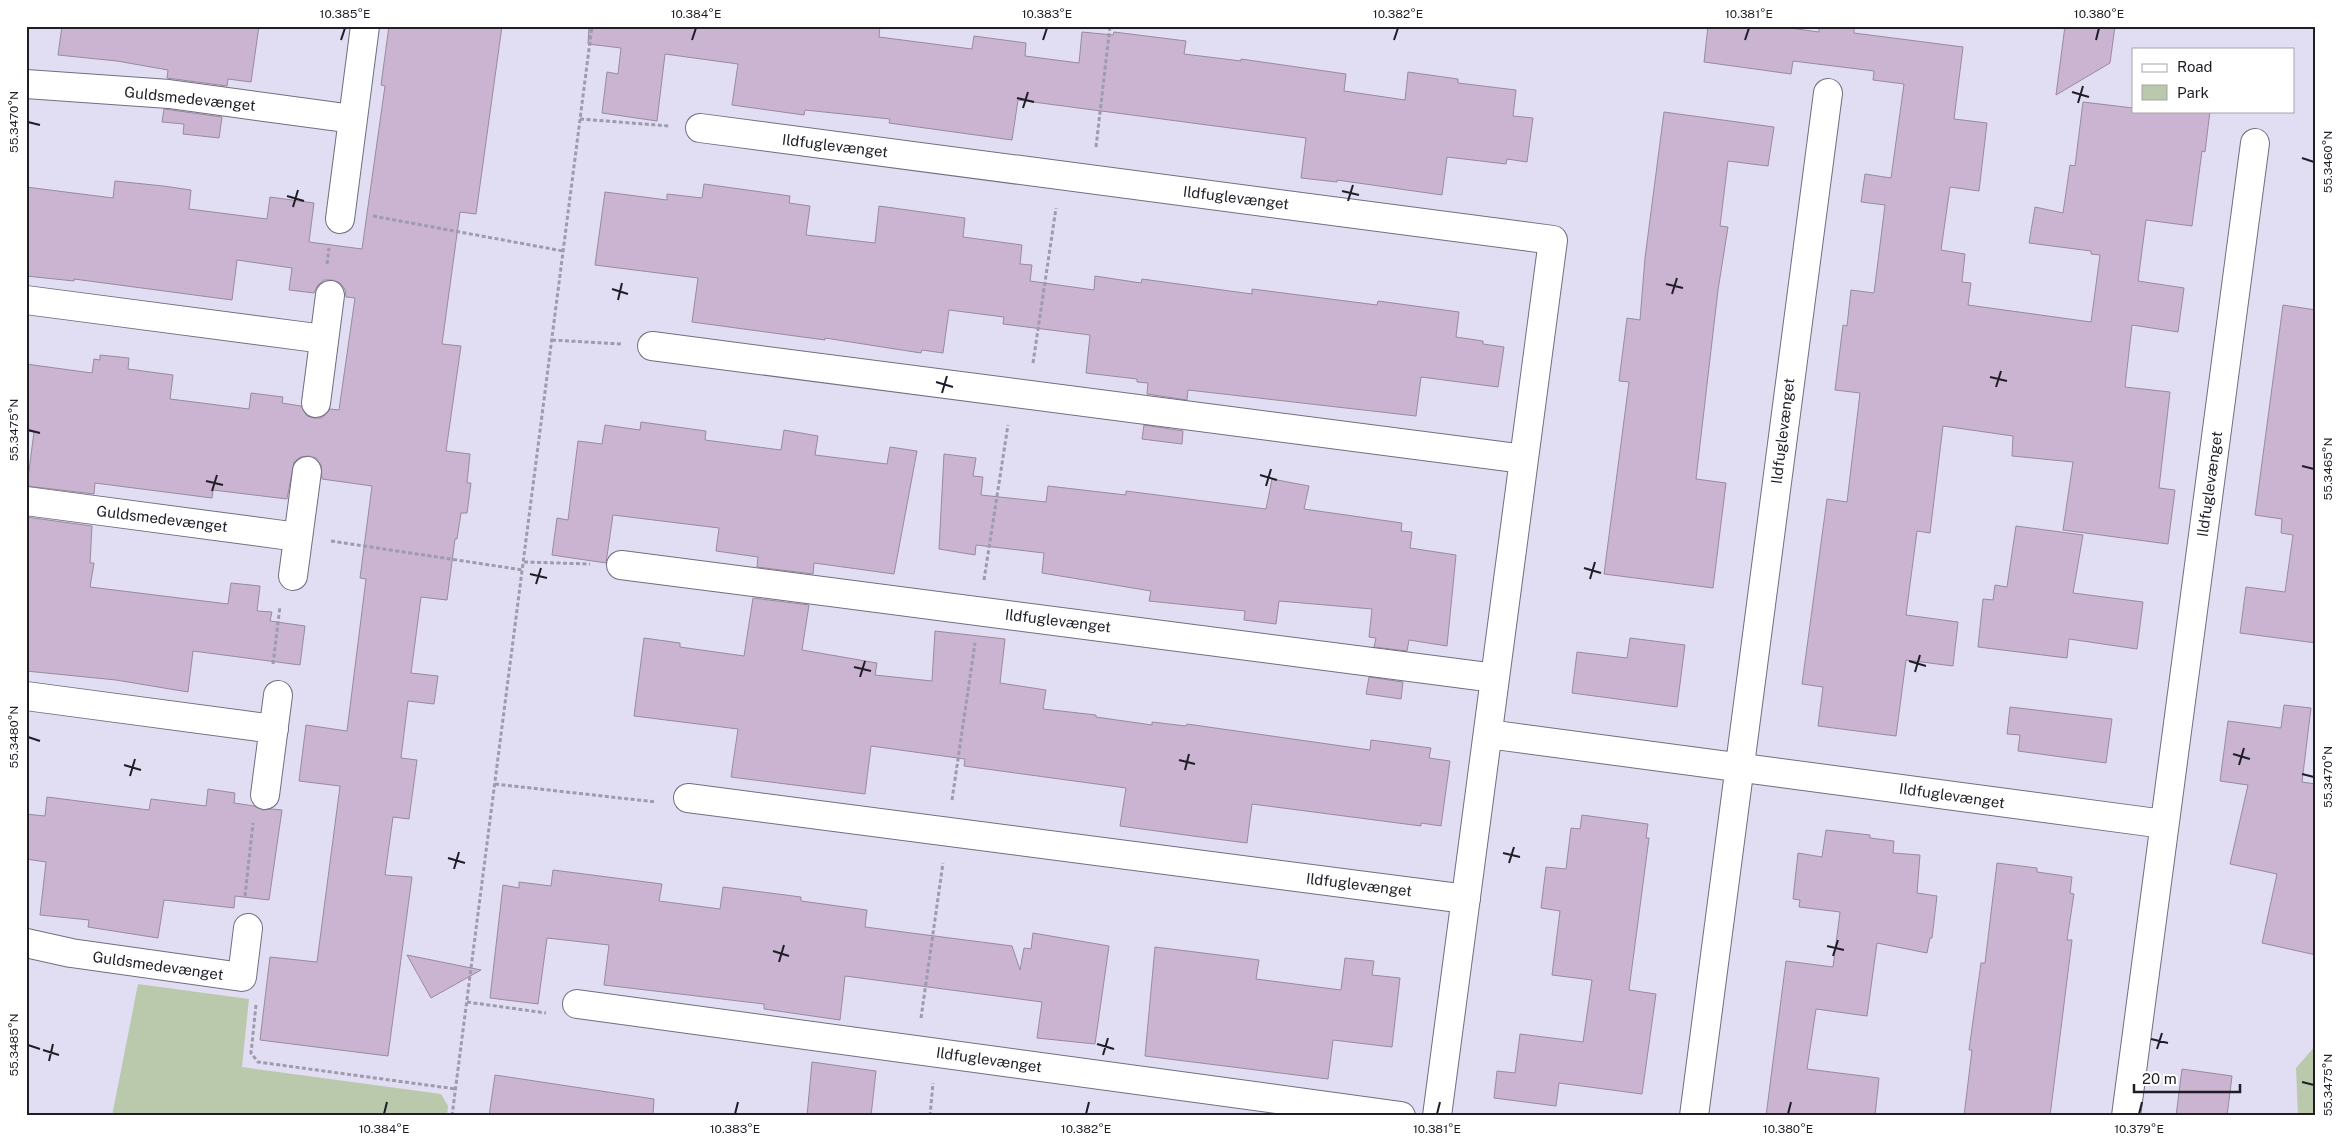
<svg xmlns="http://www.w3.org/2000/svg" width="2342" height="1142" font-family="'Public Sans',sans-serif">
<style>
.green{fill:#bac8ac}
.building{fill:#cab4d1;stroke:#988b9c}
.lines{fill:none;stroke-linecap:round;stroke-linejoin:round}
.street-casing{stroke:#706e80;stroke-width:30}
.path{stroke:#9e9bac;stroke-width:3;stroke-dasharray:4 2.5;stroke-linecap:butt}
.street{stroke:#fff;stroke-width:28}
.ticks{fill:none;stroke:#1f1e26;stroke-width:2}
.labels{text-anchor:middle;stroke-width:5;stroke-linejoin:round;paint-order:stroke}
.street-label{font-size:15px;fill:#1f1e26;stroke:#fff}
.neatline{fill:none;stroke:#1f1e26;stroke-width:2}
.ticks-label{font-size:12px;text-anchor:middle;fill:#1f1e26}
</style>
<rect width="100%" height="100%" fill="#e1def3"/>
<path class="green" d="M138,984L249,999L242,1067L441,1094L448,1106L447,1116H112Z
M2316,1045V1116H2298L2296,1068Z"/>
<path class="building" d="M62,26H259L251,82L228,79L227,86L167,78L168,70L117,61L58,55Z
M389,26H502L476,214L460,212L442,344L461,346L446,451L470,454L467,483H471L467,513H461L457,539H455L447,600L421,597L411,673L438,676L434,704L408,701L401,758L417,760L409,819L393,817L385,875L412,877L388,1056L260,1040L270,957L317,962L340,786L299,781L306,725L347,731L366,579L360,578L372,486L322,479L321,465L316,458L309,456L301,457L294,462L287,499L213,490L212,498L95,483L94,494L27,486L34,432L26,431V364L92,373L94,359L100,360V355L129,358L128,369L173,375L170,399L249,409L251,393L283,397L282,403L301,406L307,416L314,418H322L330,409L339,410L355,298L346,297L345,289L340,283L332,280H324L318,285L314,293L289,290L292,268L237,260L232,300L74,279V281L26,276V187L113,198L115,181L163,186L191,190L189,209L267,219L270,197L314,203L309,242L362,249L385,86L381,85Z
M589,26H880L879,37L972,49L974,36L1026,43L1025,56L1079,63L1082,32L1113,35L1114,32L1186,41L1184,54L1241,61V59L1346,74L1344,91L1405,100L1408,72L1458,79V83L1516,90L1513,116L1533,118L1527,162L1507,159L1506,164L1447,157L1442,195L1337,180V182L1301,178L1306,138L1018,100L1012,140L889,123L890,119L805,110L804,115L732,105L738,64L665,54L657,121L602,113L607,72L618,74L621,48L588,44Z
M1708,26H1775L1819,32V26H1854V33L1963,47L1954,119L1987,123L1979,191L1950,187L1941,250L1965,254L1962,282L1971,283L1968,305L2091,322L2100,255L2091,254V251L2029,243L2035,207L2063,213L2070,165L2075,166L2083,102L2133,108V111H2210L2205,152L2202,151L2192,226L2146,220L2138,281L2184,288L2178,332L2132,325L2125,387L2170,392L2159,488L2175,490L2168,544L2063,530L2073,462L2012,456L2013,436L1943,426L1930,533L1917,531L1906,615L1958,622L1953,666L1906,660L1896,736L1818,726L1823,687L1802,684L1827,499L1847,502L1860,393L1835,390L1843,325L1847,326L1851,290L1874,293L1885,205L1861,202L1865,174L1891,178L1904,84L1873,80L1874,71L1793,61L1791,74L1704,62Z
M2065,26H2115L2110,63L2056,95Z
M164,109L222,117L219,138L183,134L184,124L162,122Z
M1664,112L1774,127L1768,166L1728,161L1720,226L1728,227L1718,290L1696,479L1726,483L1713,588L1604,574L1629,382L1619,381L1627,318L1640,320L1645,258Z
M704,184L790,196L789,203L810,206L806,235L875,243L879,206L965,218L963,237L1022,245L1020,264L1032,265L1030,281L1094,290L1095,276L1141,283L1142,279L1252,294V289L1377,305L1378,301L1459,312L1456,337L1483,341V344L1504,347L1498,387L1421,377L1416,416L1188,390L1187,400L1147,394L1148,383L1137,382V379L1086,373L1090,335L1003,324L1004,317L949,310L943,353L922,350L921,353L825,338V340L692,322L698,278L595,265L605,192L667,200V194L702,198Z
M2283,305L2316,310V643L2240,633L2246,587L2285,592L2293,535L2281,533L2282,519L2255,515Z
M641,422L706,431L705,440L781,450L784,430L818,436L815,455L887,464L890,447L917,451L894,574L814,563L813,574L757,567L758,557L716,551L719,528L613,515L606,563L552,555L557,518L568,520L578,441L602,444L605,425L640,430Z
M1144,425L1183,431L1182,444L1142,439Z
M944,454L976,458L973,476L983,477L981,495L1046,502L1048,486L1126,495V491L1266,509L1272,479L1309,486L1304,509L1402,523L1401,531L1412,532L1410,548L1456,555L1447,646L1409,640L1407,651L1374,647L1376,638L1369,637L1372,609L1279,601L1276,624L1244,620L1245,611L1149,601L1151,591L1042,573L1044,553L976,545L975,555L939,549Z
M26,517L92,526L90,563H94L90,587L228,604L231,583L260,586L257,611L272,612L270,621L305,626L300,665L193,651L188,692L116,680L26,671Z
M2016,526L2083,535L2073,593L2143,602L2137,649L2069,639L2067,658L1978,647L1983,599L1993,600L1995,585L2007,587Z
M753,598L809,605L802,650L877,663L875,675L932,681L935,631L1005,639L1000,683L1046,690L1043,709L1096,715V717L1152,725V722L1186,726L1187,724L1370,750L1371,740L1431,748L1429,758L1450,761L1441,826L1421,823V826L1252,804L1247,843L1193,836L1120,826L1126,788L964,766L965,759L871,746L865,794L731,777L738,729L634,716L644,638L680,643V647L744,656Z
M1630,638L1685,645L1677,707L1572,693L1577,652L1627,658Z
M1369,677L1403,682L1401,699L1366,694Z
M2284,705L2311,708L2302,782L2316,784V955L2262,943L2277,874L2230,864L2248,785L2220,781L2228,721L2281,728Z
M2010,707L2112,719L2106,763L2018,751L2020,735L2007,734Z
M208,789L235,793L234,803L254,806L263,810L272,809L282,810L269,900L235,896L234,908L164,900L158,938L88,927L89,920L40,915L46,862L26,859V814L45,816L47,797L149,810L151,799L206,806Z
M1582,815L1648,824L1646,838H1649L1629,990L1656,994L1642,1094L1559,1083L1556,1106L1494,1098L1497,1071L1515,1073L1520,1034L1583,1042L1592,980L1552,975L1560,911L1541,908L1546,867L1566,869L1571,828L1580,829Z
M1826,830L1870,835V838L1894,841L1893,853L1920,855L1917,893L1937,896L1932,938H1930L1927,953L1877,943L1867,1016L1816,1009L1807,1069L1879,1078L1875,1116H1766L1786,961L1833,967L1840,912L1799,907L1800,900L1793,899L1798,853L1822,857Z
M1997,863L2037,868V872L2072,877L2070,893L2074,894L2067,940H2072L2050,1116H1964L1972,1050H1969L1981,963H1985Z
M553,870L662,884L659,901L720,909L723,887L801,897V901L867,910L865,927L1012,946L1020,970L1024,948L1031,949L1033,933L1109,946L1095,1044L1037,1038L1042,1002L845,976L840,1020L764,1009V1004L604,985L609,945L547,938L538,1004L490,998L503,885L519,888V882L551,886Z
M1155,947L1259,960L1256,979L1341,990L1345,958L1374,961L1372,975L1400,978L1392,1047L1333,1040L1328,1079L1145,1056Z
M407,955L481,970L431,998Z
M812,1062L876,1071L871,1116H807Z
M2182,1069L2232,1076L2227,1116H2176Z
M495,1075L654,1099L653,1116H489Z"/>
<g class="lines">
<g class="street-casing">
<path id="street" d="M26,84L169,94L353,119
M700,128L1553,240L1437,1116
M340,219L365,26
M26,300L324,339
M652,346L1524,459
M316,403L330,295
M26,501L298,537
M621,565L1495,678
M293,576L307,471
M26,696L274,729
M1488,734L2164,824
M265,795L278,695
M688,798L1466,899
M26,943L71,953L242,977L248,928
M577,1004L1401,1116
M1694,1116L1828,93
M2126,1116L2255,143"/>
</g>
<path class="path" d="M580,119L669,126
M1096,147L1110,26
M373,216L563,251
M327,264L329,248
M552,340L621,344
M1033,363L1056,208
M331,541L523,570
M524,562L590,564
M984,580L1008,425
M273,664L280,606
M495,784L656,802
M952,800L975,643
M245,896L253,823
M467,1002L546,1013
M256,1005L251,1053L258,1062L456,1089
M921,1018L943,863
M452,1116L592,26
M930,1116L933,1083"/>
<use href="#street" class="street"/>
</g>
<path class="ticks" d="M341,40L345,28M692,40L696,28M1043,40L1047,28M1394,40L1398,28M1745,40L1749,28M2096,40L2099,28M2072,92L2089,97M1017,98L1034,102M2078,103L2083,86M1023,108L1028,92M28,122L40,125M2302,158L2314,162M1342,191L1359,195M287,196L304,201M1348,201L1353,185M293,207L298,190M1666,284L1683,288M612,289L628,294M1672,294L1677,278M618,300L622,283M1990,377L2007,381M936,382L953,387M1996,387L2001,371M942,393L947,376M28,430L40,433M2302,466L2314,469M1260,475L1277,480M206,481L223,485M1266,486L1271,469M212,491L217,475M1584,568L1601,573M530,574L547,578M1590,579L1595,562M536,584L541,568M1909,661L1926,666M854,667L871,671M1915,672L1920,655M860,677L865,661M28,737L40,741M2233,754L2250,759M1179,760L1195,764M124,765L141,770M2239,765L2244,748M1185,770L1189,754M2302,774L2314,777M130,776L135,759M1503,853L1520,857M448,858L465,863M1509,863L1514,847M454,869L459,852M1827,946L1844,950M773,951L789,956M1833,956L1838,940M779,962L784,945M2151,1039L2168,1043M1097,1044L1114,1049M28,1045L40,1049M2157,1049L2162,1033M43,1050L59,1055M1103,1055L1108,1038M49,1061L53,1044M2302,1082L2314,1085M384,1114L387,1102M735,1114L738,1102M1086,1114L1089,1102M1437,1114L1440,1102M1788,1114L1791,1102M2139,1114L2142,1102"/>
<g class="labels">
<g class="street-label">
<text transform="translate(190 99) rotate(6)" y="5">Guldsmedevænget</text>
<text transform="translate(835 146) rotate(7)" y="5">Ildfuglevænget</text>
<text transform="translate(1236 198) rotate(7)" y="5">Ildfuglevænget</text>
<text transform="translate(1783 431) rotate(-83)" y="5">Ildfuglevænget</text>
<text transform="translate(2210 484) rotate(-82)" y="5">Ildfuglevænget</text>
<text transform="translate(162 519) rotate(7)" y="5">Guldsmedevænget</text>
<text transform="translate(1058 621) rotate(7)" y="5">Ildfuglevænget</text>
<text transform="translate(1952 796) rotate(8)" y="5">Ildfuglevænget</text>
<text transform="translate(1359 885) rotate(7)" y="5">Ildfuglevænget</text>
<text transform="translate(158 966) rotate(8)" y="5">Guldsmedevænget</text>
<text transform="translate(989 1060) rotate(8)" y="5">Ildfuglevænget</text>
</g>
</g>
<rect width="2342" height="1142" fill="none" stroke="#ffffff" stroke-width="55"/>
<rect x="2132" y="48" width="162" height="65" fill="#ffffff" stroke="#a5a5a8"/>
<rect x="2142" y="64" width="25" height="8" fill="#ffffff" stroke="#a5a5a8"/>
<text x="2177" y="72" font-size="15" fill="#1f1e26">Road</text>
<rect x="2142" y="85" width="25" height="15" fill="#bac8ac" stroke="#a5a5a8"/>
<text x="2177" y="98" font-size="15" fill="#1f1e26">Park</text>
<path d="M2134 1084v8h106v-8" fill="none" stroke="#1f1e26" stroke-width="2.5"/>
<text x="2142" y="1084" font-size="15" fill="#1f1e26" stroke="#ffffff" stroke-width="4" paint-order="stroke">20 m</text>
<rect x="28" y="28" width="2286" height="1086" class="neatline"/>
<g class="ticks-label">
<text x="345" y="18">10.385°E</text>
<text x="696" y="18">10.384°E</text>
<text x="1047" y="18">10.383°E</text>
<text x="1398" y="18">10.382°E</text>
<text x="1749" y="18">10.381°E</text>
<text x="2099" y="18">10.380°E</text>
<text transform="translate(14 122) rotate(-90)" y="4">55.3470°N</text>
<text transform="translate(2328 162) rotate(-90)" y="4">55.3460°N</text>
<text transform="translate(14 430) rotate(-90)" y="4">55.3475°N</text>
<text transform="translate(2328 469) rotate(-90)" y="4">55.3465°N</text>
<text transform="translate(14 737) rotate(-90)" y="4">55.3480°N</text>
<text transform="translate(2328 777) rotate(-90)" y="4">55.3470°N</text>
<text transform="translate(14 1045) rotate(-90)" y="4">55.3485°N</text>
<text transform="translate(2328 1085) rotate(-90)" y="4">55.3475°N</text>
<text x="384" y="1133">10.384°E</text>
<text x="735" y="1133">10.383°E</text>
<text x="1086" y="1133">10.382°E</text>
<text x="1437" y="1133">10.381°E</text>
<text x="1788" y="1133">10.380°E</text>
<text x="2139" y="1133">10.379°E</text>
</g>
</svg>
